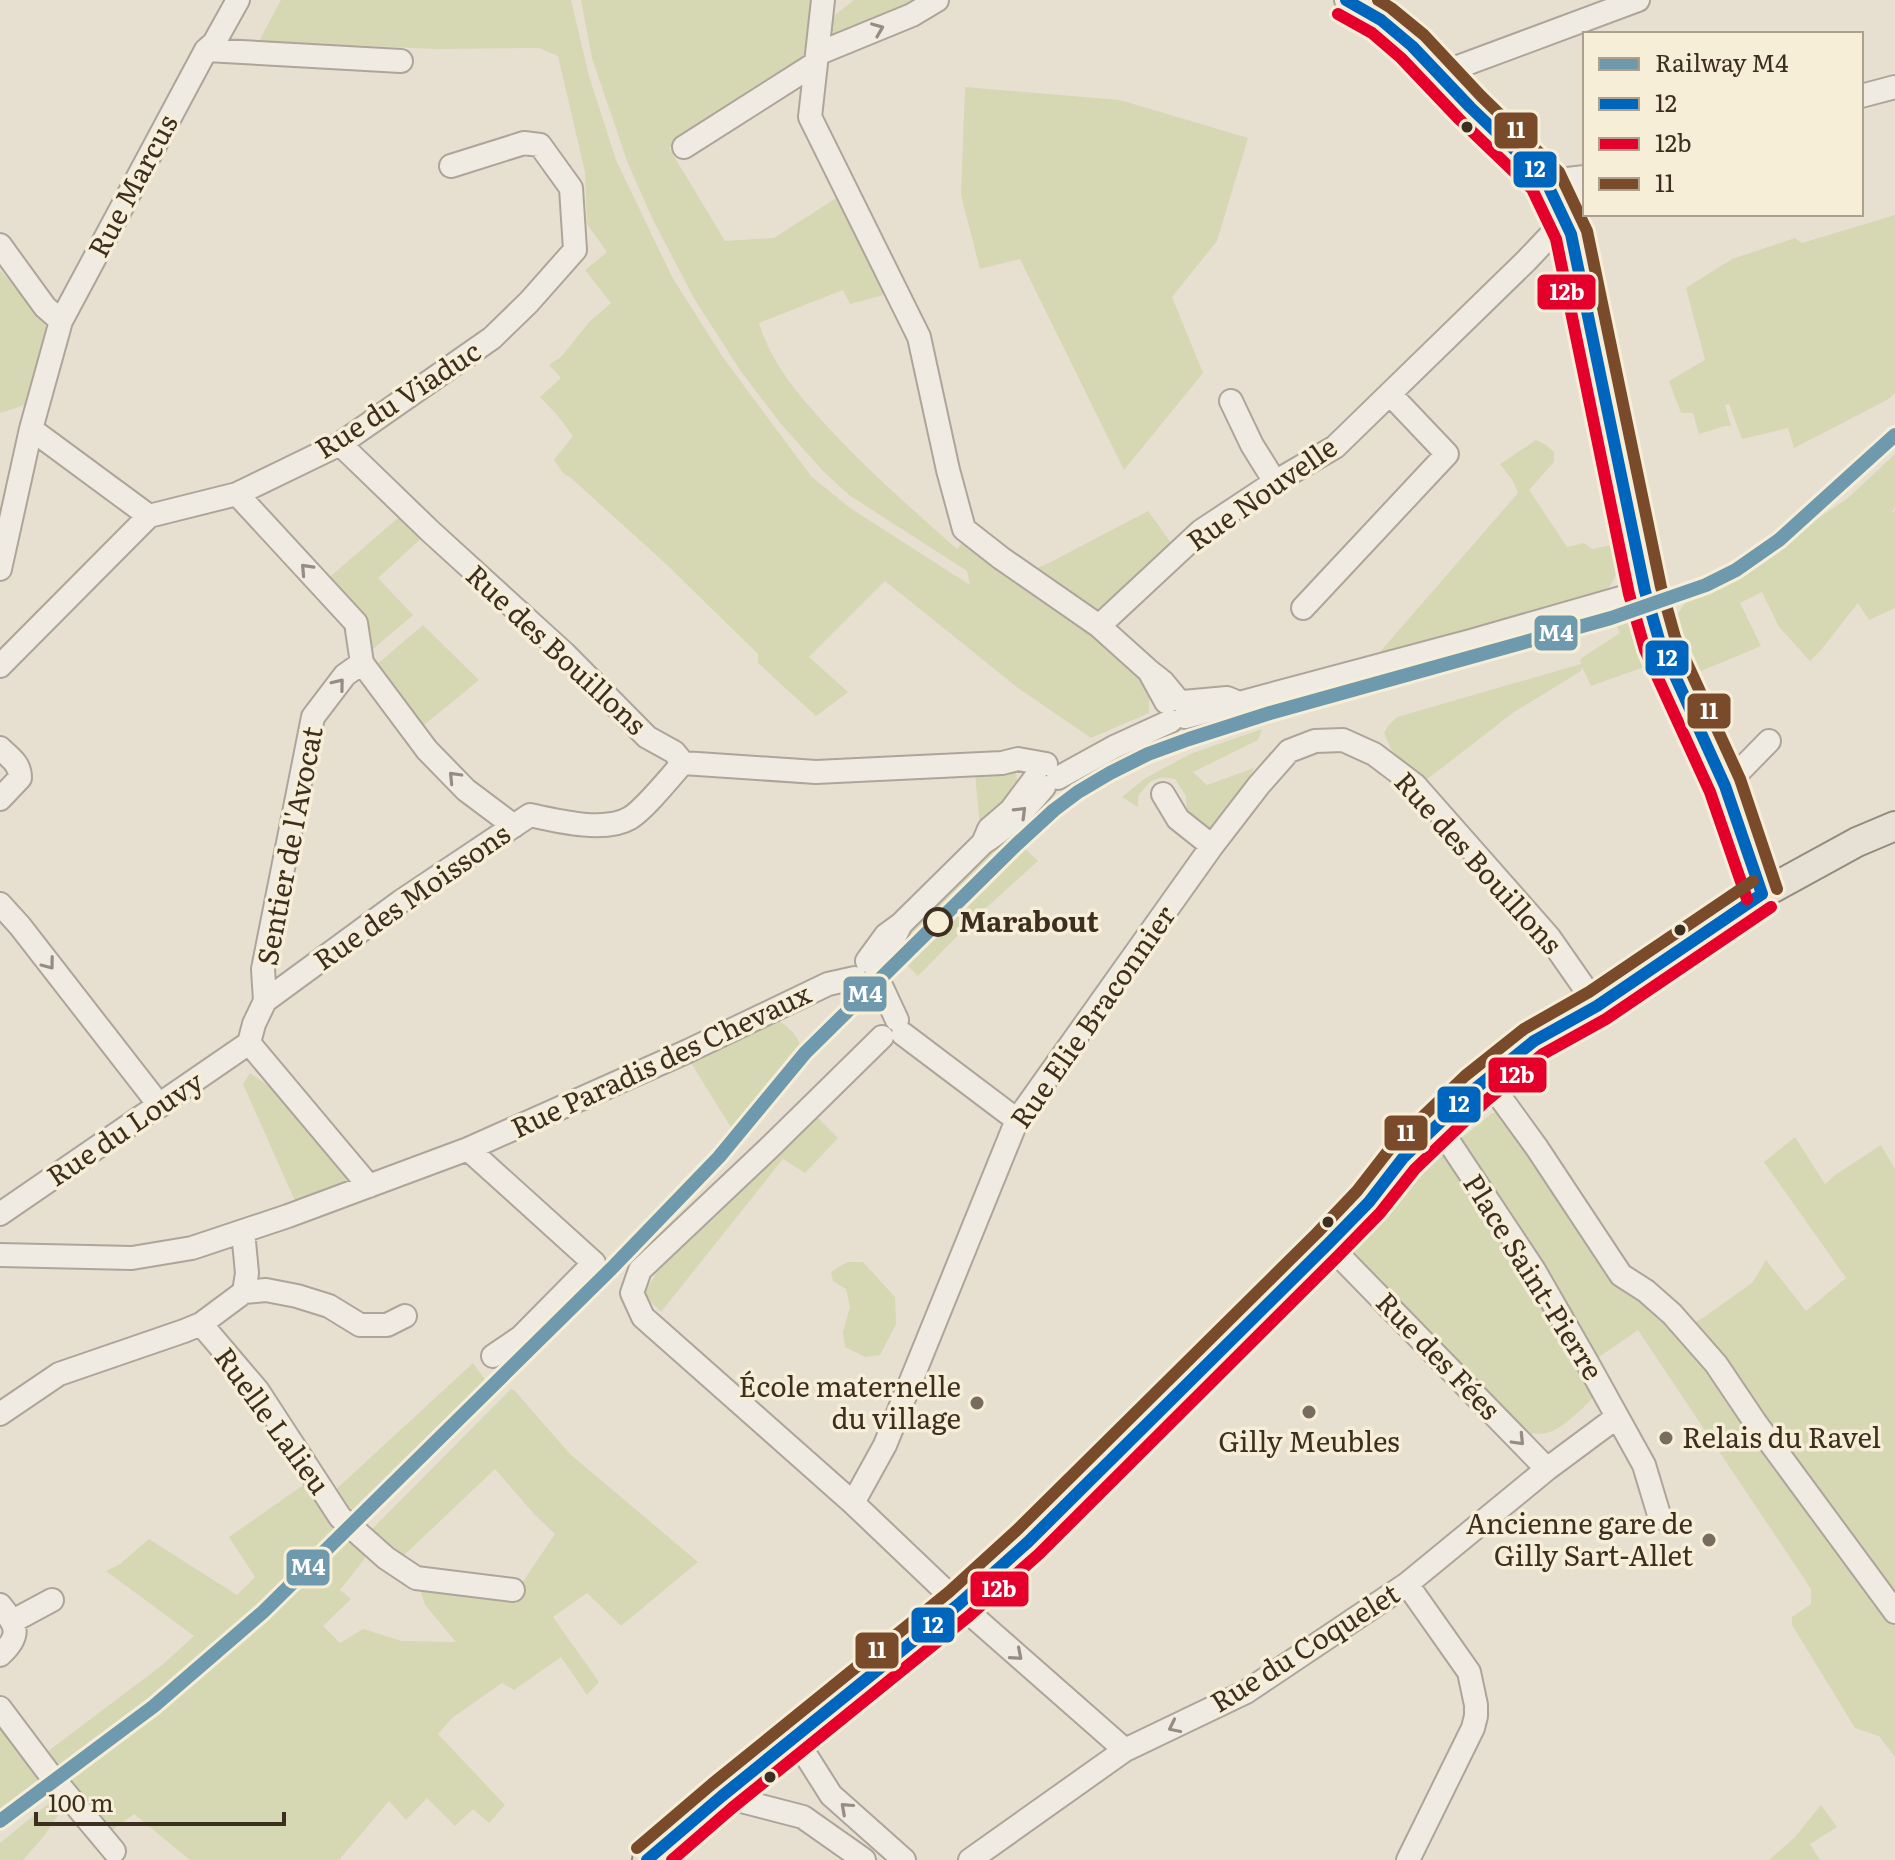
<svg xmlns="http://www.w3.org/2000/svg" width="1895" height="1860" font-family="Literata,serif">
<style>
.green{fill:#d6d7b3}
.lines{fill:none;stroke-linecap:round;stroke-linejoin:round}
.minor-casing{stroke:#ada599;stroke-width:26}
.major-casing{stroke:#928b80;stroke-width:32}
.minor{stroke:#efebe3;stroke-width:22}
.major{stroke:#e6e1d4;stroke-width:28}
.bus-1-casing{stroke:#f7eed8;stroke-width:18}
.bus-2-casing{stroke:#f7eed8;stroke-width:18}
.bus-3-casing{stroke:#f7eed8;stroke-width:18}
.bus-1{stroke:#0065bd;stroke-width:12}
.bus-2{stroke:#e4002b;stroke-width:12}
.bus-3{stroke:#7a4b2a;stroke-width:12}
.rail-1-casing{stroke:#f7eed8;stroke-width:20}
.rail-1{stroke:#6f9aae;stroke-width:14}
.oneway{stroke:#968c82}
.bus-dot{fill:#3d2e20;stroke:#f7eed8;stroke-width:3}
.stop-dot{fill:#f7eed8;stroke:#3d2e20;stroke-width:4}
.poi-dot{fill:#786c5e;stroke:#f7eed8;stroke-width:3}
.labels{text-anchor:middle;stroke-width:7;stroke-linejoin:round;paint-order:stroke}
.street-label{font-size:28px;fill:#3d2e20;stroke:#f7eed8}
.stop-label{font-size:28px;font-weight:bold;fill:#3d2e20;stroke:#f7eed8;text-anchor:start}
.poi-label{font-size:28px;fill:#3d2e20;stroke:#f7eed8;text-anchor:end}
.line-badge{stroke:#f7eed8;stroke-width:3}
.badge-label{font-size:22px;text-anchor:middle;font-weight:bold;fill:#fff}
</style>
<rect width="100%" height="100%" fill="#e7e0d1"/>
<path class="green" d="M281,0H571L589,76L616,160L672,277L722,356L811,476L850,508L970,585L967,571L849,495L823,471L781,424L742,373L695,300L652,218L627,161L592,58L581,0H817C815,13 816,39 812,50C802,77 697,128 669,148L725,241L774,238L836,198L891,293L850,304L843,290L759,323C771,363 798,394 826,425C867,470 912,509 957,549L962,543L1020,580L1090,629L1140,673L1149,695V713L1091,738L1018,688L885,581L809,657L848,692L816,716L758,663V654L666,564L571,478L564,474L554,460L573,436L558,416L540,397L561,378L549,365L562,356L589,322L611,303L585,270L607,252L587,224L585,172L558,56L539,48L436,49L259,41Z
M854,0H916L844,33L824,36L826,22Z
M965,87L1120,100L1248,138L1217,241L1172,297L1203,373L1124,470L1020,259L980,269L961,195Z
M1895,215V393L1887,400L1794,448L1788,428L1742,439L1729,404L1725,405L1731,426H1725L1699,434L1693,413H1681L1669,381L1705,360L1686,288L1732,259L1795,238L1802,243Z
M0,270L50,328L28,404L0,413Z
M1536,440L1546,445L1554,452V462L1529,490L1567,547L1584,543L1592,549L1621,543L1625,557L1606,594L1373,660L1518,493L1513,481L1500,464Z
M1895,454V506L1892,514L1895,510V608L1869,620L1858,603L1821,650L1810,661L1779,627L1762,592L1740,603L1761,646L1687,677C1682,669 1671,657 1670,648C1667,630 1681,606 1692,594L1777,546L1848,498Z
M1148,511L1174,547L1095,614L1032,570L1047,564Z
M405,512L427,533L378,578L413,615L373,649L361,619L325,581Z
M1624,609L1642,631L1655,663L1591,686L1582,667L1581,671L1514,712L1421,784L1391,749L1384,733L1388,726L1397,717L1581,664L1580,660L1583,657L1620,633L1611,614Z
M423,625L479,680L418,730L375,666Z
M1262,729L1258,740L1193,772L1207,785L1254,768L1249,781L1218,829L1208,832L1187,815L1186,796L1175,779C1154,775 1150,781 1138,796V807L1122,797L1144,779L1190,754Z
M1015,767L1019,791L980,828L975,773Z
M1020,819L1025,824L1011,835L1038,861L977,916L918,976L894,953L896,943Z
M774,1019C783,1021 799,1036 800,1046L762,1090L732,1129L688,1058Z
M250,1073L287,1099L356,1176L338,1193L298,1206L295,1201L243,1084Z
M1508,1106L1608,1263L1688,1325L1703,1318L1753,1282L1766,1260L1806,1311L1846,1278L1764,1162L1795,1137L1825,1184L1835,1175L1881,1145L1895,1169V1757L1879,1736L1855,1728L1792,1625V1617L1811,1604V1589L1638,1330L1589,1364L1600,1391C1584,1406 1556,1440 1533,1433L1525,1446L1342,1255L1446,1151L1491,1114Z
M815,1115L838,1138L805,1173L783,1159L661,1312L644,1295L657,1271Z
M847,1262H863L895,1297L896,1324L880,1355L865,1357L845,1347L843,1332L850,1307L846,1289L833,1281L831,1272Z
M473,1363L487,1382L349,1519L332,1493Z
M511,1389L515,1391L570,1454L698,1562L621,1626L587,1593L553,1617L599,1682L587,1695L561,1657L514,1690L502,1683L452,1718L438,1734L505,1805L489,1823L473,1809L455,1826L427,1798L406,1820L389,1801L339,1860H190L134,1814L103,1837L52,1777L0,1811V1708L39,1758L161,1666L194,1636L106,1571L120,1564L149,1539L237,1595L255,1577L229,1537L312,1479C325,1508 340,1538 369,1553L340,1590L351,1599L323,1626L340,1643L363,1629L402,1641L456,1642L425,1605L419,1586L516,1592L555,1534L535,1515L495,1469L399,1560L366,1535Z
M59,1795L70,1798L44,1836L23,1860H0V1843Z
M1821,1805L1837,1827L1810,1844L1820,1860H1769L1794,1838Z"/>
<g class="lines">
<g class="minor-casing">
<path id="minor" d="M823,0L810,117L919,337L948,470L964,529L1001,558L1099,626L1149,671
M1346,0L1381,20L1412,46L1470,107L1545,179L1571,234L1645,591L1660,643L1725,786L1762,894
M206,50L401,61
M817,54L912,15L937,0
M1439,74L1638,0
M1861,96L1895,87
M684,147L816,63
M1545,179H1567L1585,177
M1571,234L1585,193
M0,245L45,307L61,321
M1231,401L1252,445L1275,482
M31,429L149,516
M340,444L430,531L564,653L647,737L674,752L683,763L816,772L1002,763L1018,759L1046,764
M237,494L356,623L362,663L427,750L466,790L514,826
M0,569L31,429L61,321L191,78L206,50L214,43L238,0
M1303,608L1447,454L1390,394
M1099,626L1201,531L1275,482L1335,447L1526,261L1564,221
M0,666L149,516L237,494L340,444L492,338L529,302L575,250L571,188L540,145L524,143L451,166
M1166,702L1149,671L1163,682L1177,699
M1183,702L1227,698L1239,703L1185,717
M1239,703L1474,640L1645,591
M0,748C10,758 20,763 20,778L0,799
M1035,778L1011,810L989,829L983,843C1007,828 1026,809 1044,787
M1058,778L1114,747L1171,721
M1725,786L1769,741
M1163,794L1178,819L1212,846
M0,904L20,926L160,1106
M901,924L983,843
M867,961L886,935L901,924L876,975L897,1020
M265,1001L263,969L313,717L345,675L362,663
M903,1034L1017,1120
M882,1037L770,1147L640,1270L632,1293L643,1317L853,1503L959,1604L1125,1750
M249,1043L254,1024L265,1001L400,902L530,815C557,821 605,833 630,818C645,809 670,777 683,763
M249,1043L369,1186
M1487,1079L1537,1148L1621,1275L1646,1291L1672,1314L1716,1364L1755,1422L1895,1612
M1447,1139L1534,1270L1588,1364L1644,1465L1660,1518
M468,1149L594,1263L521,1337L493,1356
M0,1214L249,1043
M1328,1244L1547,1469
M0,1255L132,1258L192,1248L288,1216L468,1149L688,1051L828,984L855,978
M244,1292L266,1290L297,1296L329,1306L360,1325H387L405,1316
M201,1324L258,1391L340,1517L386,1558L416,1578L513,1590
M0,1414L59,1374L184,1331L201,1324L244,1292L247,1273L243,1231
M853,1503L885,1445L1017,1120L1212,846L1259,785L1289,751L1315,741L1343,740L1374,754L1415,785L1549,937L1597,1006
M1407,1584L1469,1672L1476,1705V1716L1473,1728L1408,1860
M0,1605C17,1626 22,1635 0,1655
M13,1621L52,1600
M0,1708L48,1772L114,1851
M795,1738L831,1795L904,1860
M722,1796L803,1817L864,1860
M970,1860L1125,1750L1246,1692L1407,1584L1547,1469L1617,1417"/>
</g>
<g class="major-casing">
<path id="major" d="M647,1860L722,1796L959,1604L1028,1542L1328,1244L1369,1202L1403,1158L1476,1088L1534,1041L1597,1006L1762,894L1857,842L1895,826"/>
</g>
<use href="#minor" class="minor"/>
<use href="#major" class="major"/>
<g class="bus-1-casing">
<path id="bus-1" d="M1346,0L1381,20L1412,46L1470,107L1545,179L1571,234L1645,591L1660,643L1725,786L1762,894
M647,1860L722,1796L959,1604L1028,1542L1328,1244L1369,1202L1403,1158L1476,1088L1534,1041L1597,1006L1762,894"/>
</g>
<g class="bus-2-casing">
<path id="bus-2" d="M1338,14L1372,33L1401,58L1459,119L1532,189L1556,239L1629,594L1645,650L1710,792L1747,899
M672,1860L732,1808L969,1616L1039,1554L1339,1255L1380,1213L1415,1169L1487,1100L1543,1054L1606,1019L1771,907"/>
</g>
<g class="bus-3-casing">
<path id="bus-3" d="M1378,0L1391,8L1424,35L1481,96L1559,172L1587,231L1661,587L1675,637L1740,779L1777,889
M637,1848L712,1784L949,1592L1017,1530L1317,1233L1357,1191L1392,1146L1465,1076L1524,1029L1589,992L1753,881"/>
</g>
<use href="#bus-1" class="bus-1"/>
<use href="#bus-2" class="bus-2"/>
<use href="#bus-3" class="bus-3"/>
<g class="rail-1-casing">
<path id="rail-1" d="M0,1821L154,1706L263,1612L611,1269L719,1157L805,1053L1017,844L1054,810L1078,792L1110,773L1148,754L1189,739L1270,713L1611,618L1706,585L1736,570L1779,540L1895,435"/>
</g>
<use href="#rail-1" class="rail-1"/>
</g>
<defs><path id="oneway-chevron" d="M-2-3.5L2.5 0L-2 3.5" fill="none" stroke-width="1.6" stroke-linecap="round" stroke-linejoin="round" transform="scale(2)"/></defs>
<g class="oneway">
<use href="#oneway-chevron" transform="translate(878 29) rotate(-22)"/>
<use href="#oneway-chevron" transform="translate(306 569) rotate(-133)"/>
<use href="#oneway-chevron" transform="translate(339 684) rotate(-51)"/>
<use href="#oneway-chevron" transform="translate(454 777) rotate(-134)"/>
<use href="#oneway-chevron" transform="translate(1021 812) rotate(-45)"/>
<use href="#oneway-chevron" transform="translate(49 964) rotate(53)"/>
<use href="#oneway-chevron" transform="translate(1519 1440) rotate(46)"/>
<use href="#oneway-chevron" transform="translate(1017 1655) rotate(41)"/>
<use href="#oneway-chevron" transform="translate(1174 1727) rotate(154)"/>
<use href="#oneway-chevron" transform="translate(846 1808) rotate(-138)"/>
</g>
<g class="bus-dot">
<circle cx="1467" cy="127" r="7"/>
<circle cx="1680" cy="930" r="7"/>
<circle cx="1328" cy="1222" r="7"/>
<circle cx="770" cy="1777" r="7"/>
</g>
<circle class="stop-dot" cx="938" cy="922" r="13"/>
<g class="poi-dot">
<circle cx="977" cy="1403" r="8"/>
<circle cx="1309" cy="1412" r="8"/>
<circle cx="1666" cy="1438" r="8"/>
<circle cx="1709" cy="1540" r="8"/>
</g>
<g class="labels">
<g class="street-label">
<text transform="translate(133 186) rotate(-62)" y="10">Rue Marcus</text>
<text transform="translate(398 400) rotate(-33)" y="10">Rue du Viaduc</text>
<text transform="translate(1262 494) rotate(-35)" y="10">Rue Nouvelle</text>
<text transform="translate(556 650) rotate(43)" y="10">Rue des Bouillons</text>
<text transform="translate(290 846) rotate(-79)" y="10">Sentier de l'Avocat</text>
<text transform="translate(1478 863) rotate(48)" y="10">Rue des Bouillons</text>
<text transform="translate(412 897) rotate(-35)" y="10">Rue des Moissons</text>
<text transform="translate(1093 1017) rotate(-55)" y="10">Rue Elie Braconnier</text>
<text transform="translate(661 1061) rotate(-25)" y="10">Rue Paradis des Chevaux</text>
<text transform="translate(125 1129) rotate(-34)" y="10">Rue du Louvy</text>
<text transform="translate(1533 1277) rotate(58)" y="10">Place Saint-Pierre</text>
<text transform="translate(1438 1356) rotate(46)" y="10">Rue des Fées</text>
<text transform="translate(272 1421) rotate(54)" y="10">Ruelle Lalieu</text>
<text transform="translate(1305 1648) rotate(-32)" y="10">Rue du Coquelet</text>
</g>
<g class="stop-label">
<text x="959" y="932">Marabout</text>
</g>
<g class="poi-label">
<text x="961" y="1397">École maternelle<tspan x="961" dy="32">du village</tspan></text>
<text x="1682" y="1448" text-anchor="start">Relais du Ravel</text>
<text x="1309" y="1452" text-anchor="middle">Gilly Meubles</text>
<text x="1693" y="1534">Ancienne gare de<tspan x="1693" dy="32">Gilly Sart-Allet</tspan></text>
</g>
</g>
<g class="line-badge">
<rect x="1493" y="111" width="46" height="39" rx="8" fill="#7a4b2a"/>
<rect x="1512" y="150" width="46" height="39" rx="8" fill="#0065bd"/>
<rect x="1536" y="273" width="61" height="38" rx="8" fill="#e4002b"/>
<rect x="1533" y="614" width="46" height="38" rx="8" fill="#6f9aae"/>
<rect x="1644" y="639" width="46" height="38" rx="8" fill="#0065bd"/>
<rect x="1686" y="692" width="46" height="38" rx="8" fill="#7a4b2a"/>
<rect x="842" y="975" width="46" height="38" rx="8" fill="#6f9aae"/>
<rect x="1487" y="1056" width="61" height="38" rx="8" fill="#e4002b"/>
<rect x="1436" y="1085" width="46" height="39" rx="8" fill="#0065bd"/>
<rect x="1383" y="1114" width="46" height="38" rx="8" fill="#7a4b2a"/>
<rect x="285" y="1548" width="46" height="39" rx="8" fill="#6f9aae"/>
<rect x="969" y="1570" width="61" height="38" rx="8" fill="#e4002b"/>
<rect x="910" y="1606" width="46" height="38" rx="8" fill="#0065bd"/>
<rect x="854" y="1631" width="46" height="39" rx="8" fill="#7a4b2a"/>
</g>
<g class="badge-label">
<text x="1516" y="138">11</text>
<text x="1535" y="177">12</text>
<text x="1567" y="300">12b</text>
<text x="1556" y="641">M4</text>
<text x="1667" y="666">12</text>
<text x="1709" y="719">11</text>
<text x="865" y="1002">M4</text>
<text x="1517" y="1083">12b</text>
<text x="1459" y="1112">12</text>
<text x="1406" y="1141">11</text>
<text x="308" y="1575">M4</text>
<text x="999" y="1597">12b</text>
<text x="933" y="1633">12</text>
<text x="877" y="1658">11</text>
</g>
<rect x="1583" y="32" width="280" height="184" fill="#f7eed8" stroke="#ada18e" stroke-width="2"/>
<rect x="1599" y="58" width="40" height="12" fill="#6f9aae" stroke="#ada18e" stroke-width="2"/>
<text x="1655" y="72" font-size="24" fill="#3d2e20">Railway M4</text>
<rect x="1599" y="98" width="40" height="12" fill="#0065bd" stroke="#ada18e" stroke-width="2"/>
<text x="1655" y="112" font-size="24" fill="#3d2e20">12</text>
<rect x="1599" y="138" width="40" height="12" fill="#e4002b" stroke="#ada18e" stroke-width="2"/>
<text x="1655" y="152" font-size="24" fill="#3d2e20">12b</text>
<rect x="1599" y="178" width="40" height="12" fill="#7a4b2a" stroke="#ada18e" stroke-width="2"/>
<text x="1655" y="192" font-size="24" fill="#3d2e20">11</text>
<path d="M36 1812v12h248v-12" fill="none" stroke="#3d2e20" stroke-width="4"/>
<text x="48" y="1812" font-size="24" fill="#3d2e20" stroke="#f7eed8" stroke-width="6" paint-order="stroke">100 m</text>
</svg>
